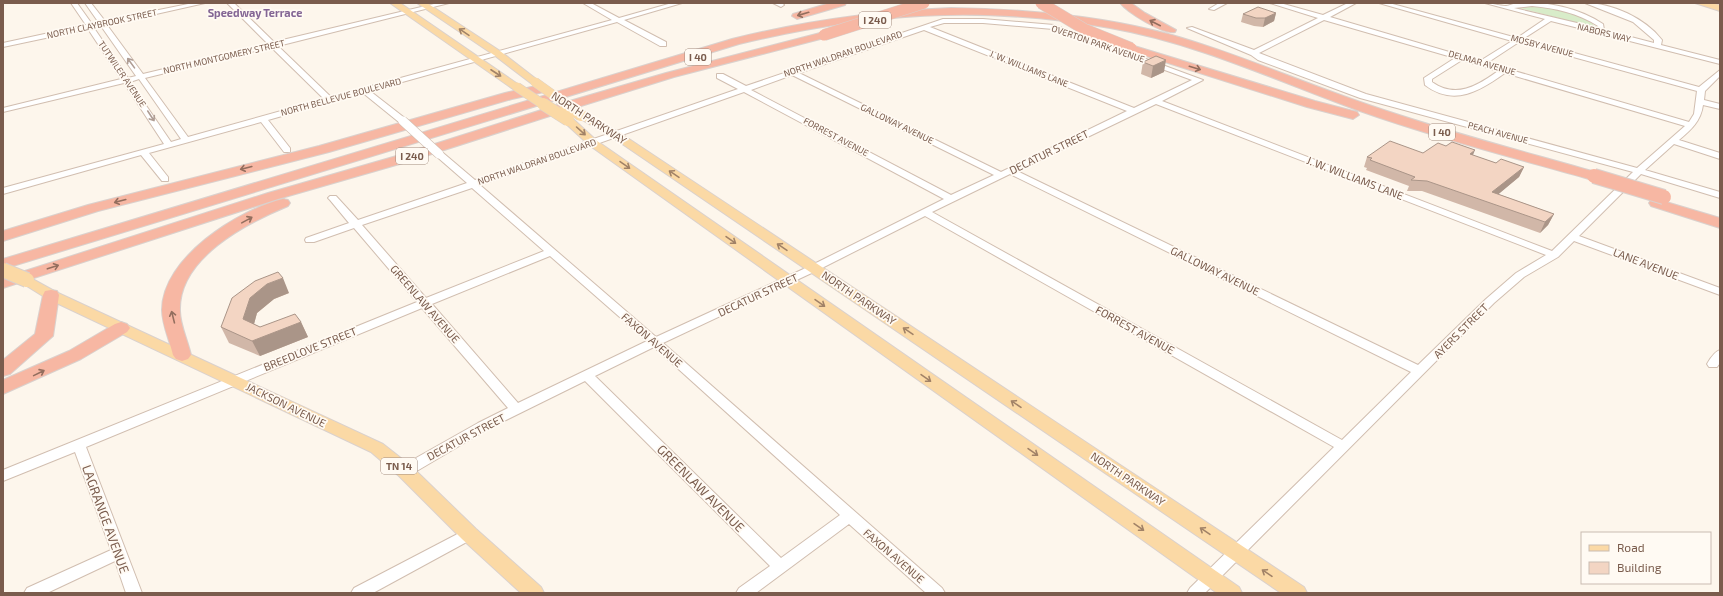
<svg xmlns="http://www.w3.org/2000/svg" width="1723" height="596" font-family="'Exo 2',sans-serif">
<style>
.green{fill:#d8ecc9}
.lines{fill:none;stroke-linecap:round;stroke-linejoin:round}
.minor-casing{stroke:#d1beb0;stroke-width:2}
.major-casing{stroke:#dad1cd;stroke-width:2}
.highway-casing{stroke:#dad1cd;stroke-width:2}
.minor{fill:#fff;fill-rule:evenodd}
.major{fill:#fbd9a5;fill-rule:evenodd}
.highway{fill:#f7b7a3;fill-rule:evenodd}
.minor-bridge-casing{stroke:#d1beb0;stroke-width:10;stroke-linecap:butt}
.major-bridge-far2-casing{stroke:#dad1cd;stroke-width:10;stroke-linecap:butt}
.major-bridge-far1-casing{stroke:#dad1cd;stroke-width:13;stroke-linecap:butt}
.major-bridge-casing{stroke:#dad1cd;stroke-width:16;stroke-linecap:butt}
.highway-bridge-far1-casing{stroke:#dad1cd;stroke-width:12;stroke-linecap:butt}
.highway-bridge-casing{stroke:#dad1cd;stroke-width:16;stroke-linecap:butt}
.minor-bridge{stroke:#fff;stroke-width:9}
.major-bridge-far2{stroke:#fbd9a5;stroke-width:9}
.major-bridge-far1{stroke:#fbd9a5;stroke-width:12}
.major-bridge{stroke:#fbd9a5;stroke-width:14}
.highway-bridge-far1{stroke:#f7b7a3;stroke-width:11}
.highway-bridge{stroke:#f7b7a3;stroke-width:14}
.wall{fill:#d1b7a8}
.shaded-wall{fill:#aa9588}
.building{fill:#f3d5c3;stroke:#aa9588}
.oneway{stroke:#936e5e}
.oneway2{stroke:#a18267}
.oneway3{stroke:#af9d94}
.labels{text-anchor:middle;stroke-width:3.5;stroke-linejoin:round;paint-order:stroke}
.far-street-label{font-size:9px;fill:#7a5c4d;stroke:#fffaf3}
.shield{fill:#fffaf3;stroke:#a28b7f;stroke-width:1}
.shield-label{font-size:10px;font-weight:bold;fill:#7a5c4d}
.far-quarter-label{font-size:11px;font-weight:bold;fill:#846695;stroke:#fffaf3}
.street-label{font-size:11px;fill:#7a5c4d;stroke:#fffaf3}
.near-street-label{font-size:13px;fill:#7a5c4d;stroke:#fffaf3}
</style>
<rect width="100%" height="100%" fill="#fdf6ec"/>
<path class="green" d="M1533,6C1553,9 1583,12 1597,28L1516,7Z"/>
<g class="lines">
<g class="minor-casing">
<path id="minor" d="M71,3H77L92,24L99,23L85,3H91L105,21L193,3H205L107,25L143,74L268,44L227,3H234L274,42L438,3H449L278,46L331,97L612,20L583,3H591L619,18L672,3H682L624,20L666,42V46H660L617,22L370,91L406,119V123H400L363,93L268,120L290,148V152H284L261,122L149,153L168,177V181H162L141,155L3,194V188L164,144L124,83L3,112V108L121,79L88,29L3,47V43L86,25ZM101,26L136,76L128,78L94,28ZM271,47L324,99L188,137L145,78ZM139,79L181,139L171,142L130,82Z
M773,3H782L784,5L781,7Z
M1219,3H1227L1214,10L1209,9Z
M1270,3H1280L1323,15L1348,3H1356L1330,17L1480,61L1512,41L1379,3H1389L1517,38L1545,19L1485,3C1492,3 1499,6 1506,6C1509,6 1514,3 1518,3C1547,1 1579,8 1603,24L1604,30L1654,43V40L1633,22L1585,3C1612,3 1645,18 1662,40L1661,45L1720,60V64L1551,21L1523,39L1699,87L1720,70V76L1705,91L1704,100L1720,104V109L1703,105C1701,121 1691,130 1679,140L1720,153V159L1674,144L1645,170L1720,192V198L1641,174L1579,236L1720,288V295L1574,241L1558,257L1524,277L1494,303L1205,593H1187L1190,588L1334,447L925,216L818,270L663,343L942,588L945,593H926L849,524L756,593H736L739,588L770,566L585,381L488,429L410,475L405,476L400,475L398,471L400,467L478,423L508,408L422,308L86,447L142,593H126L115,561L47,593H24L27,588L111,550L75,452L3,481V470L417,302L354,228L314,242H306L305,240L306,238L349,223L330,200L328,198L330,196H336L358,220L467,183L436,156V152H442L475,180L738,89L717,78V74H723L746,86L943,19H983L1054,25L1203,80L1162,101L1552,251L1633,172L1360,98L1258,60L1251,55L1187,28L1192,27L1254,50L1318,18ZM1532,6C1555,8 1578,13 1598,26V28L1514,8ZM1324,20L1455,58L1424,78L1425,85C1454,107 1480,91 1505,73L1685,126L1637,168L1366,94L1259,53ZM944,23H983L1053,29L1192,80L1134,108L930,27ZM924,30L1127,111L1001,172L799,73ZM1519,42L1697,91L1694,114L1689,122L1487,63ZM1462,60L1498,71C1477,86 1456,99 1432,82V79ZM792,75L994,175L951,195L751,90ZM744,92L944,199L810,266L656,337L480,185ZM1156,104L1546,255L1516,273L1486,299L1418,365L1017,171ZM1010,174L1411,372L1342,440L932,212ZM472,188L544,251L426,298L362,225ZM550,256L647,341L518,403L432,304ZM654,347L840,515L781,558L595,376Z
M1720,350V363L1717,367H1709L1707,364C1710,359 1714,352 1720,350Z
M469,528L474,530L476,534L474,538L373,593H351L354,588Z"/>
</g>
<g class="major-casing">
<path id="major" d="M390,3H400L522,87L521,89H513Z
M417,3H427L500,51L540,82L535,85L532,84L494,55Z
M1695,3H1710L1720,5V11Z
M581,112L620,133L1304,587L1307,593H1281L612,137L577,117L576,115L577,113Z
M568,117L572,118L597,141L1239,587L1242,593H1217L589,145L564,122L563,120L564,118Z
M27,276L56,292L383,444L411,466L476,529L541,587L544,593H521L462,539L399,476L371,452L46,298L22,283L20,280L22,277Z"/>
</g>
<g class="highway-casing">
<path id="highway" d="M830,3H846L845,5L797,19L792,16L793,14Z
M1120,3H1131L1145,13L1176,30L1175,32C1163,35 1127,12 1120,3Z
M951,8C1025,9 1100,15 1172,35C1239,54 1303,83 1369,105C1444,131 1522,151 1599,173L1601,176L1599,179H1589C1511,157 1433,137 1357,110C1275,80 1196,43 1110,28C980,5 868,13 739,44L3,269V259L732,39C804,21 876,11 951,8Z
M824,32L828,33L829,35L828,37L674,77L581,106L410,161L278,199L3,288V278L268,193L400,155L573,100L666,73Z
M1131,45L1315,101L1357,112L1359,115L1353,119L1307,107L1127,50L1125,48Z
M540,85L546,89L544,92L512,99L329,152L98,211L3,241V231L88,205L319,146L505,93Z
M283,199L288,200L290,203L288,206C247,223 178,258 180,311C180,325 188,341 191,355L188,359L182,361L176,359L173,355C170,341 162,325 162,310C162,258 238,210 283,199Z
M1656,199L1720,218V228L1651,206L1649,203L1651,200Z
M51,290L57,291L59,295L53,336L10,374L3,376V360L35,334L43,295L45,291Z
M121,322L127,324L130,328L127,332L81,359L3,394V380L69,351L115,324Z"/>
</g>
<use href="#minor" class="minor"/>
<use href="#major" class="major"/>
<use href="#highway" class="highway"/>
<g class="minor-bridge-casing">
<path id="minor-bridge" d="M403,121L439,154"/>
</g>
<g class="major-bridge-far2-casing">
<path id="major-bridge-far2" d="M535,82L567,105
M517,87L544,105"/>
</g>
<g class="major-bridge-far1-casing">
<path id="major-bridge-far1" d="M543,104L568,120
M565,104L581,115"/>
</g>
<g class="major-bridge-casing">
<path id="major-bridge" d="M3,270L27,280"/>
</g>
<g class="highway-bridge-far1-casing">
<path id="highway-bridge-far1" d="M1041,3L1084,29L1131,48
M824,35L924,3"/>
</g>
<g class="highway-bridge-casing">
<path id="highway-bridge" d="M1594,176L1664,197"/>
</g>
<use href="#minor-bridge" class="minor-bridge"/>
<use href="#major-bridge-far2" class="major-bridge-far2"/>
<use href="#major-bridge-far1" class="major-bridge-far1"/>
<use href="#major-bridge" class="major-bridge"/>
<use href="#highway-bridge-far1" class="highway-bridge-far1"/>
<use href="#highway-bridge" class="highway-bridge"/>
</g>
<path class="wall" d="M1276,13L1274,21L1263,27L1254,26L1241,22L1243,14Z
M1156,56L1164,72L1151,78L1141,74L1143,62Z
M1446,146L1496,163L1524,167L1519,177L1498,194L1554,214L1548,225L1540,233L1422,191H1407L1409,186L1366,170L1367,168L1364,167L1367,157L1423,153Z
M255,281L289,293L274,299L257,313L254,324L260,327L301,322L308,337L260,356L229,343L221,327Z"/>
<path class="shaded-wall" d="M1276,13L1274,21L1263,27L1265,18Z
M1166,60L1164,72L1151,78L1153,66Z
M1475,150L1471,160L1470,154Z
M1524,167L1519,177L1488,203L1492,192Z
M1554,214L1548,225L1540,233L1545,222Z
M283,278L289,293L274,299L257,313L251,335L243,319L250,298L267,284Z
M301,322L308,337L260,356L252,341Z"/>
<path class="building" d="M1258,7L1276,13L1265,18H1256L1243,14Z
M1156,56L1166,60L1153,66L1143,62Z
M1390,141L1423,153L1438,143L1446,146L1452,142L1475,150L1470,154L1496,163L1501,159L1524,167L1492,192L1554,214L1545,222L1427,181L1411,180L1415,177L1370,160L1372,158L1367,157Z
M278,272L283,278L267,284L250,298L243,319L260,327L295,314L301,322L252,341L221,327L232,298L255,281Z"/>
<defs><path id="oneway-shaft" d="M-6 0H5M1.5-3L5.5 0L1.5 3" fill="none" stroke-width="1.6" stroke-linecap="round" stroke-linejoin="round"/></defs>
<g class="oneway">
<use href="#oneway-shaft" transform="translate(803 14) rotate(164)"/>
<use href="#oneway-shaft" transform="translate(1155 23) rotate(-153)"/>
<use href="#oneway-shaft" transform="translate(1195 68) rotate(17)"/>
<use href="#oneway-shaft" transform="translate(246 168) rotate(166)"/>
<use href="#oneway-shaft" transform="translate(120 201) rotate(165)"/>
<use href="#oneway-shaft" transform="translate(247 220) rotate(-29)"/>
<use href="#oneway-shaft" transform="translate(53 267) rotate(-18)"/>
<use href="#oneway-shaft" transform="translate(173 317) rotate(-104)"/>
<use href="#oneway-shaft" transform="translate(39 373) rotate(-26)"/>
</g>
<g class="oneway2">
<use href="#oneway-shaft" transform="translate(464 32) rotate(-146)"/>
<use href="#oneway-shaft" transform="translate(496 73) rotate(33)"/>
<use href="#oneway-shaft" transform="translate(581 131) rotate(42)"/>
<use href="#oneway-shaft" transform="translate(625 165) rotate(35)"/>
<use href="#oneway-shaft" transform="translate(674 174) rotate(-146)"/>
<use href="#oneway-shaft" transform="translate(731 240) rotate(35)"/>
<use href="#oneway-shaft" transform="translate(782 247) rotate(-146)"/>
<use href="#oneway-shaft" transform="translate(820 303) rotate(35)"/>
<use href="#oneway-shaft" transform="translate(908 331) rotate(-146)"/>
<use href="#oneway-shaft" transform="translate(926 378) rotate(35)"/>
<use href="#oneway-shaft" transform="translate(1016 404) rotate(-146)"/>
<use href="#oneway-shaft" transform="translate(1033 452) rotate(35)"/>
<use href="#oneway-shaft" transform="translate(1139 527) rotate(35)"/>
<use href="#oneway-shaft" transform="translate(1205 531) rotate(-146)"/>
<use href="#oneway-shaft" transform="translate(1267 573) rotate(-146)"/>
</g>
<g class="oneway3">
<use href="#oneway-shaft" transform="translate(131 63) rotate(-126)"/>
<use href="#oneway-shaft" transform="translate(151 116) rotate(57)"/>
</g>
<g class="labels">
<g class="far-street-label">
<text transform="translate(102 24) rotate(-12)" y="3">NORTH CLAYBROOK STREET</text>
<text transform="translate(1604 33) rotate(14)" y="3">NABORS WAY</text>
<text transform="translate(1098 44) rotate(19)" y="3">OVERTON PARK AVENUE</text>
<text transform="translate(1542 46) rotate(15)" y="3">MOSBY AVENUE</text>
<text transform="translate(843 54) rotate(-19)" y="3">NORTH WALDRAN BOULEVARD</text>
<text transform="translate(224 57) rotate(-13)" y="3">NORTH MONTGOMERY STREET</text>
<text transform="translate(1482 63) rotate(16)" y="3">DELMAR AVENUE</text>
<text transform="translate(1029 69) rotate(22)" y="3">J. W. WILLIAMS LANE</text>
<text transform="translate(122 74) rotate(56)" y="3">TUTWILER AVENUE</text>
<text transform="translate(341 97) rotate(-15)" y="3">NORTH BELLEVUE BOULEVARD</text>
<text transform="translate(897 124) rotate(26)" y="3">GALLOWAY AVENUE</text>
<text transform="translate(1498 133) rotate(15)" y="3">PEACH AVENUE</text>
<text transform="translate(836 137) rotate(28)" y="3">FORREST AVENUE</text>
<text transform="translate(537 162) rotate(-19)" y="3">NORTH WALDRAN BOULEVARD</text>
</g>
<g class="shield">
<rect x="859" y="12" width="32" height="16" rx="3"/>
<rect x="685" y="49" width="26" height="16" rx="3"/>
<rect x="1429" y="124" width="26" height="16" rx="3"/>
<rect x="396" y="148" width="32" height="16" rx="3"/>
<rect x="381" y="458" width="36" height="16" rx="3"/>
</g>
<g class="shield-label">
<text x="875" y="24">I 240</text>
<text x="698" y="61">I 40</text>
<text x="1442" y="136">I 40</text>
<text x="412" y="160">I 240</text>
<text x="399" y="470">TN 14</text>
</g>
<g class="far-quarter-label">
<text x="255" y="17">Speedway Terrace</text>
</g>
<g class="street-label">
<text transform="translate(589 118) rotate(33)" y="4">NORTH PARKWAY</text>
<text transform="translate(1049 152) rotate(-26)" y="4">DECATUR STREET</text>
<text transform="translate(1355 178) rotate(21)" y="4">J. W. WILLIAMS LANE</text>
<text transform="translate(1646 264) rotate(21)" y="4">LANE AVENUE</text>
<text transform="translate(1215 271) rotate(26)" y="4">GALLOWAY AVENUE</text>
<text transform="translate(758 295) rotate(-25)" y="4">DECATUR STREET</text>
<text transform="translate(859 298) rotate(34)" y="4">NORTH PARKWAY</text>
<text transform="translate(425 304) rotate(49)" y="4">GREENLAW AVENUE</text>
<text transform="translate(1135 330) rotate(29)" y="4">FORREST AVENUE</text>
<text transform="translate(1461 331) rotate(-45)" y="4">AYERS STREET</text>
<text transform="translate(652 340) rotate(41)" y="4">FAXON AVENUE</text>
<text transform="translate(310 349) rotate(-22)" y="4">BREEDLOVE STREET</text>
<text transform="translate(286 405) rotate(26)" y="4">JACKSON AVENUE</text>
<text transform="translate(466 437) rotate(-28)" y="4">DECATUR STREET</text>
<text transform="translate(1128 479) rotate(34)" y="4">NORTH PARKWAY</text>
<text transform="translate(894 556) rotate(41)" y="4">FAXON AVENUE</text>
</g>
<g class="near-street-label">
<text transform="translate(701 488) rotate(45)" y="5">GREENLAW AVENUE</text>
<text transform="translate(106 519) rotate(70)" y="5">LAGRANGE AVENUE</text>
</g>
</g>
<rect width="1723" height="596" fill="none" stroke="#7a5c4d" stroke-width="8"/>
<rect x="1581" y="532" width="130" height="52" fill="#fffaf3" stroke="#cabbb1"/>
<rect x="1589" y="545" width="20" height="6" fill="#fbd9a5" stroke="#cabbb1"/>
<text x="1617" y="552" font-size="12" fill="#7a5c4d">Road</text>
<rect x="1589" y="562" width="20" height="12" fill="#f3d5c3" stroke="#cabbb1"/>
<text x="1617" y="572" font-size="12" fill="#7a5c4d">Building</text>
</svg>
